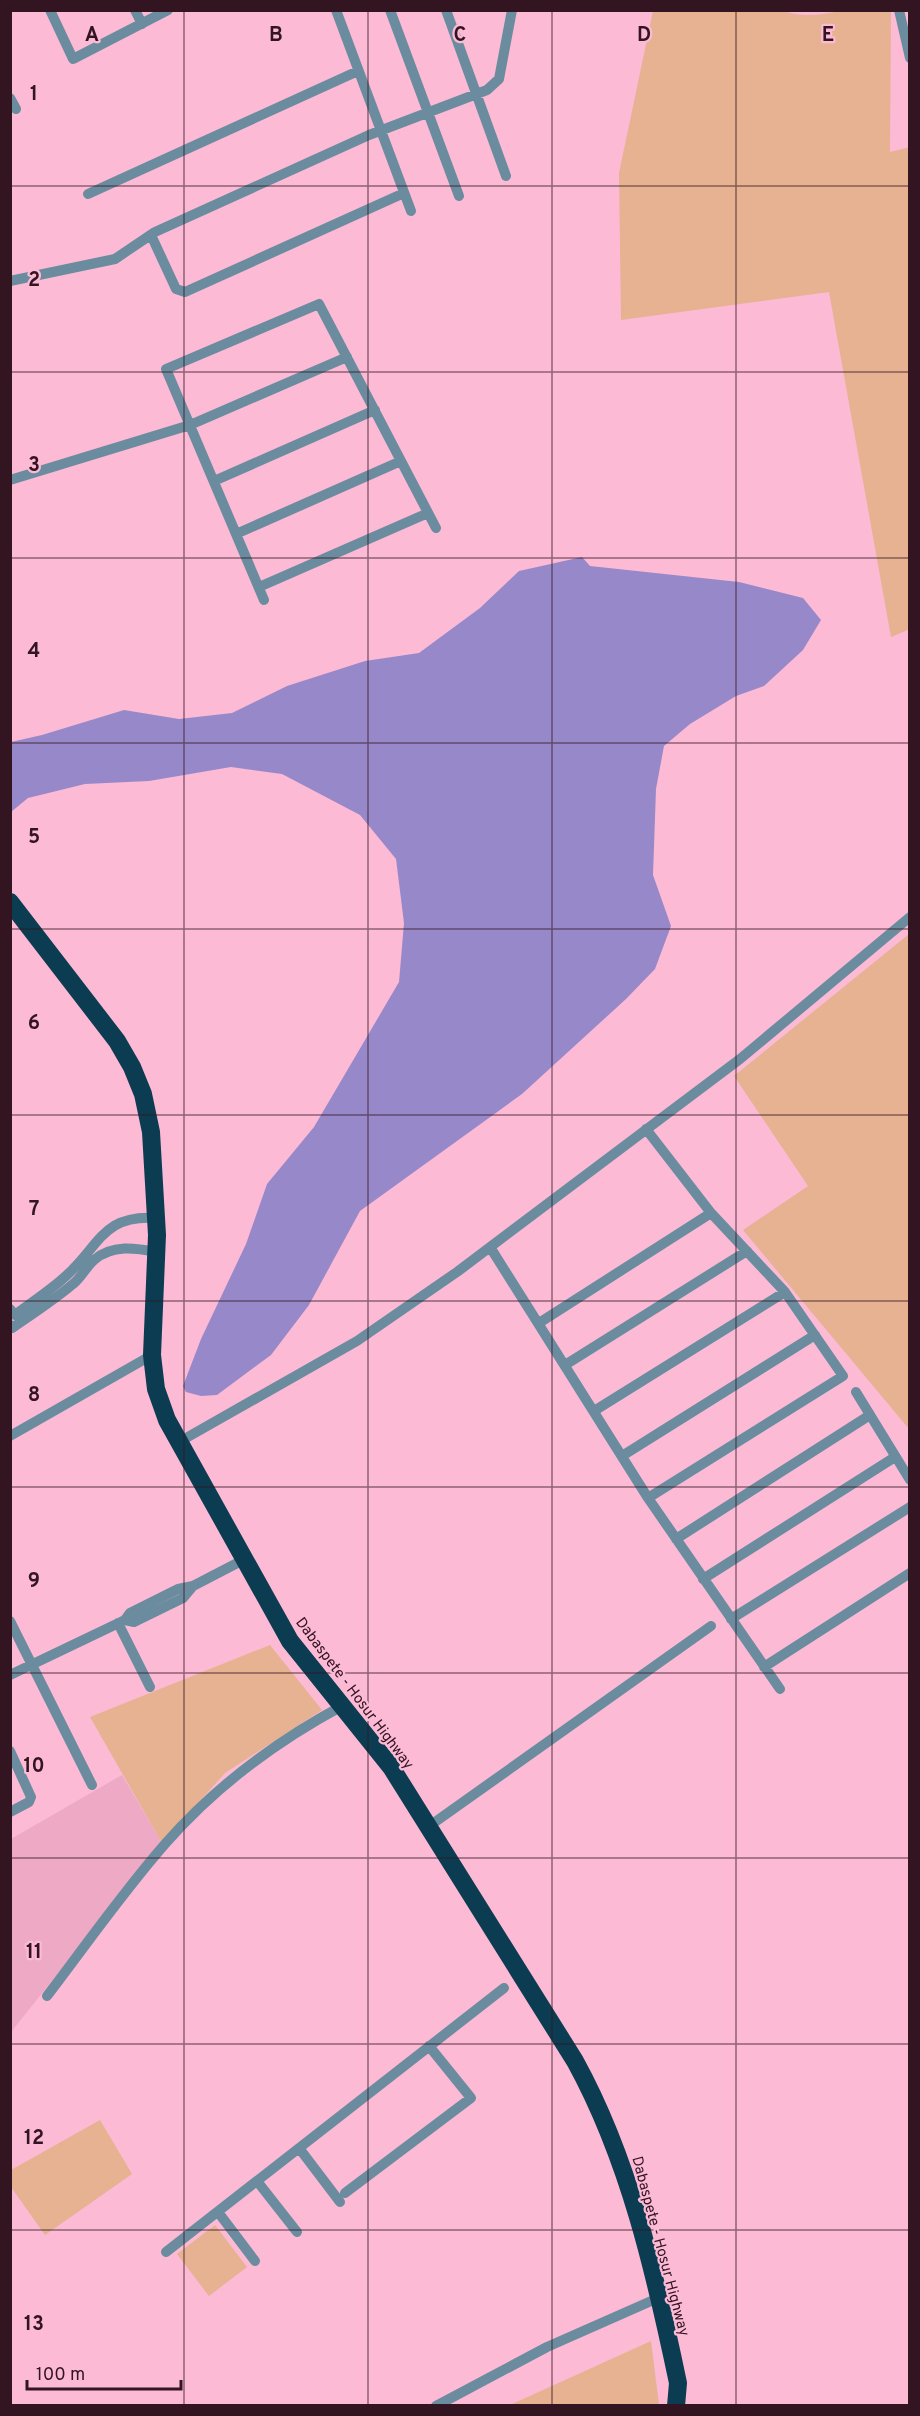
<svg xmlns="http://www.w3.org/2000/svg" width="920" height="2416" font-family="Overpass,sans-serif">
<style>
.built{fill:#eea9c4}
.green{fill:#e6b291}
.water{fill:#9789c9}
.lines{fill:none;stroke-linecap:round;stroke-linejoin:round}
.street{stroke:#6b8c9f;stroke-width:10}
.highway{stroke:#0c3c51;stroke-width:18}
.grid{fill:none;stroke:#331522;stroke-width:1.5;stroke-opacity:0.55}
.labels{text-anchor:middle;stroke-width:4.5;stroke-linejoin:round;paint-order:stroke}
.street-label{font-size:15px;fill:#331522;stroke:#fcbad5}
.grid-label{font-size:20px;text-anchor:middle;font-weight:bold;fill:#331522;stroke:#fcbad5;stroke-width:4.5;stroke-linejoin:round;paint-order:stroke}
</style>
<rect width="100%" height="100%" fill="#fcbad5"/>
<path class="built" d="M122,1775L162,1843L11,2032V1839Z"/>
<path class="green" d="M782,10C803,19 821,14 843,11C859,9 876,10 891,11L890,152L910,147V629L891,637L829,292L621,320L619,173L653,11Z
M909,934V1429L743,1230L808,1186L734,1076Z
M270,1645L322,1710L225,1773L162,1843L90,1717Z
M100,2120L132,2174L45,2235L11,2187V2170Z
M215,2225L247,2267L209,2296L177,2254Z
M651,2341L659,2405H510Z"/>
<path class="water" d="M582,557L590,566L739,582L803,598L821,620L803,650L764,686L736,696L690,724L664,746L656,789L653,875L671,926L655,969L626,999L522,1094L360,1211L309,1305L271,1355L217,1395L201,1396L186,1392L183,1386L201,1339L246,1244L267,1184L314,1127L399,982L404,923L396,859L360,815L282,774L231,767L149,781L85,784L28,798L11,812V742L42,735L124,710L179,719L232,713L287,686L365,661L419,653L480,608L519,571Z"/>
<g class="lines">
<path class="street" d="M50,10L73,59L168,10
M135,10L142,24
M336,10L411,211
M390,10L459,196
M446,10L506,176
M899,10L910,58
M10,98L16,109
M88,194L358,71
M151,235L176,289L185,292L404,193
M10,281L115,259L155,232L369,135L487,90L499,79L512,10
M10,480L190,425L347,357
M214,481L375,410
M236,534L401,461
M259,587L428,513
M264,600L166,369L319,304L436,528
M646,1129L711,1213L785,1292L843,1376L648,1498
M490,1247L648,1498L780,1689
M10,1309L15,1315C32,1302 51,1290 67,1275C100,1245 103,1214 157,1218
M539,1323L711,1213
M10,1325L12,1328C33,1314 54,1300 73,1284C81,1278 86,1267 94,1260C112,1244 136,1248 157,1252
M565,1365L747,1251
M856,1392L910,1480
M594,1411L785,1292
M10,1436L152,1355
M179,1442L357,1341L457,1272L740,1059L910,917
M622,1456L815,1335
M676,1539L870,1415
M703,1579L895,1457
M731,1619L910,1507
M125,1620L134,1622L183,1598L193,1586
M10,1621L92,1785
M118,1623L150,1687
M764,1667L910,1573
M10,1675L125,1620L130,1613L178,1589L193,1586L245,1559
M10,1751L31,1797L29,1802L10,1812
M428,1827L711,1626
M47,1996C86,1945 123,1892 165,1844C214,1788 277,1741 342,1706
M299,2148L340,2202
M257,2181L297,2232
M345,2193L471,2098L429,2046
M218,2212L255,2261
M166,2252L504,1988
M436,2406L547,2347L658,2298"/>
<path class="highway" d="M10,902L117,1041L132,1067L143,1094L151,1132L157,1235L152,1355L156,1389L167,1420L290,1641L391,1767L575,2061C629,2159 655,2273 678,2383L676,2406"/>
</g>
<path class="grid" d="M184,10V2406M368,10V2406M552,10V2406M736,10V2406M10,186H910M10,372H910M10,558H910M10,743H910M10,929H910M10,1115H910M10,1301H910M10,1487H910M10,1673H910M10,1858H910M10,2044H910M10,2230H910"/>
<g class="labels">
<g class="street-label">
<text transform="translate(355 1693) rotate(53)" y="5">Dabaspete - Hosur Highway</text>
<text transform="translate(661 2246) rotate(75)" y="5">Dabaspete - Hosur Highway</text>
</g>
</g>
<g class="grid-label">
<text x="92" y="41">A</text>
<text x="276" y="41">B</text>
<text x="460" y="41">C</text>
<text x="644" y="41">D</text>
<text x="828" y="41">E</text>
<text x="34" y="100">1</text>
<text x="34" y="286">2</text>
<text x="34" y="471">3</text>
<text x="34" y="657">4</text>
<text x="34" y="843">5</text>
<text x="34" y="1029">6</text>
<text x="34" y="1215">7</text>
<text x="34" y="1401">8</text>
<text x="34" y="1587">9</text>
<text x="34" y="1772">10</text>
<text x="34" y="1958">11</text>
<text x="34" y="2144">12</text>
<text x="34" y="2330">13</text>
</g>
<rect width="920" height="2416" fill="none" stroke="#331522" stroke-width="24"/>
<path d="M27 2380v9h154v-9" fill="none" stroke="#331522" stroke-width="3"/>
<text x="36" y="2380" font-size="18" fill="#331522" stroke="#fcbad5" stroke-width="4.5" paint-order="stroke">100 m</text>
</svg>
